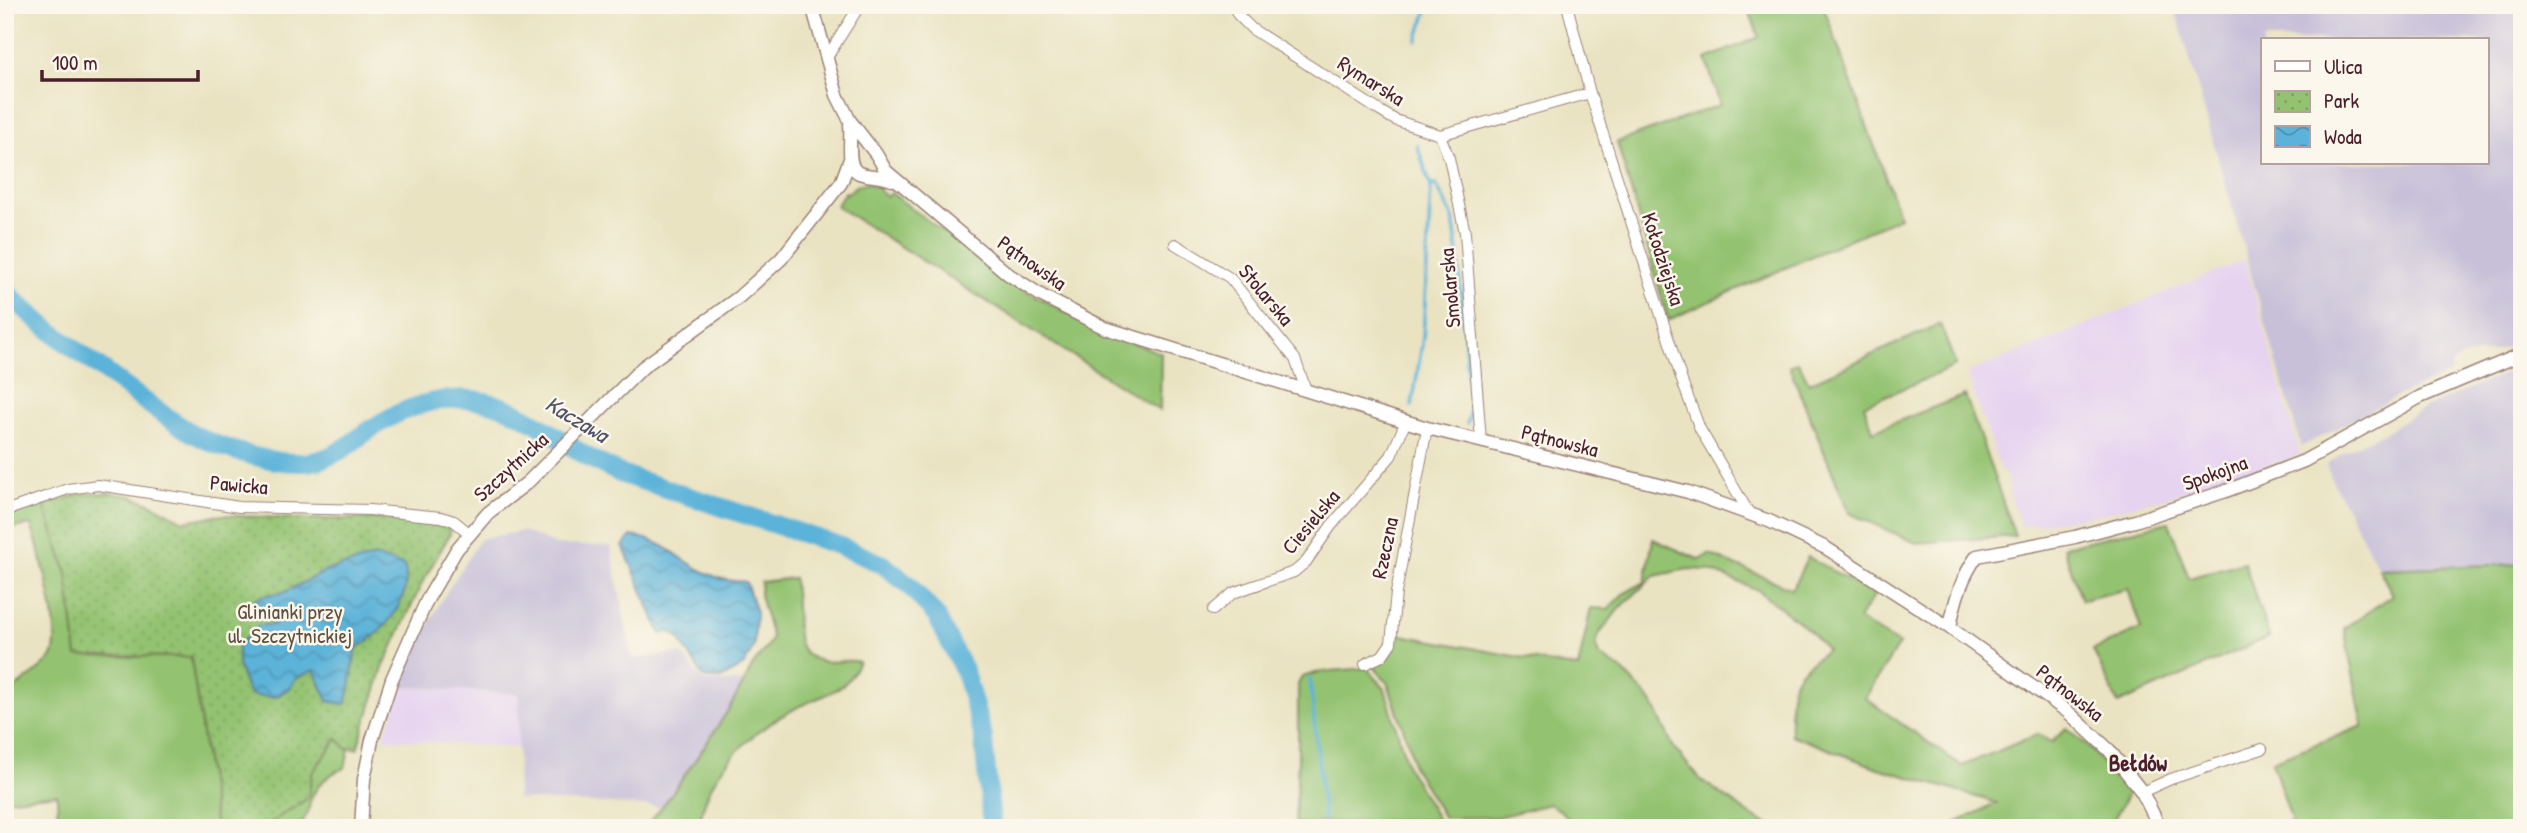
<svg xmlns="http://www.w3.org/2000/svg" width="2527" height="833" font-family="'Patrick Hand',sans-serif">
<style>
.built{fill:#e6d3f0}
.industrial{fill:#c8c0d8;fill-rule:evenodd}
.grass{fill:#93c270;stroke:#6e704e;stroke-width:2}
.park{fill:url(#park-dots);stroke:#6e704e;stroke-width:2}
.water{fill:url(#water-waves);stroke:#536982;stroke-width:2}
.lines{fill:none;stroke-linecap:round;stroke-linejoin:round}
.stream{stroke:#5cb3d9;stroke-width:3.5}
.river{stroke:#5cb3d9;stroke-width:19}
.minor-casing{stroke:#9a8176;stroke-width:12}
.tertiary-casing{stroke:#9a8176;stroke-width:15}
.minor{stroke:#fff;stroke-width:10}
.tertiary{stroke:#fff;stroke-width:12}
.labels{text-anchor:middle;stroke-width:5;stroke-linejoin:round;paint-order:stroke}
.street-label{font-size:21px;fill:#4a1f2b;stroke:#fbf7ec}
.park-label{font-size:21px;fill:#605040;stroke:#fbf7ec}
.water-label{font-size:23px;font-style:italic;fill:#505368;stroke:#fbf7ec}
.neighbourhood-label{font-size:23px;font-weight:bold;fill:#4a1f2b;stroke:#fbf7ec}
</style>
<defs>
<pattern id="park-dots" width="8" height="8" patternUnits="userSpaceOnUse" patternTransform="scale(1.75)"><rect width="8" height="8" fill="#93c270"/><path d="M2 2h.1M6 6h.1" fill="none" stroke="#80a661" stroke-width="1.8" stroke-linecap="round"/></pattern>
<pattern id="water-waves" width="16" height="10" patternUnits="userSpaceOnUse" patternTransform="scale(1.75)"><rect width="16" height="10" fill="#5cb3d9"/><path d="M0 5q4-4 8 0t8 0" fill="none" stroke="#4e91b0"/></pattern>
</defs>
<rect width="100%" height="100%" fill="#fbf7ec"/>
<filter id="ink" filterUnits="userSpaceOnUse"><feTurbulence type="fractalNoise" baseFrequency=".0143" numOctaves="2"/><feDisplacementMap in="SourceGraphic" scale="14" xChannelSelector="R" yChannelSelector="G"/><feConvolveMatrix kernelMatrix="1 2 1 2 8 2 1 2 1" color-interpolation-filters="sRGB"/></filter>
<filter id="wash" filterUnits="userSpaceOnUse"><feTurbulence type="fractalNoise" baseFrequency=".00686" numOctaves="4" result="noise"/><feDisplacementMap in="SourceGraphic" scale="28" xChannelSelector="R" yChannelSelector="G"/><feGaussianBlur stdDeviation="1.57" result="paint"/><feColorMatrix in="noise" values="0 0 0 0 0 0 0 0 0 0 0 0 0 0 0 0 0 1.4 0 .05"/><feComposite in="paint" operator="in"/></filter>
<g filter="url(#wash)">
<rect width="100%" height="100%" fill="#eae3c2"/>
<path class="built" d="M2245,260L2300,455L2161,499L2093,516L2021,526L2009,493V479L2000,469L1967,373Z
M399,686L520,694L518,748L383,739L397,704Z"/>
<path class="industrial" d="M2174,5H2522V342L2492,352L2464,356L2451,364V373L2402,394L2301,447ZM2263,40H2487V163H2263Z
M2522,366V564L2379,569L2332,480L2327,464L2344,452L2389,430L2424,408Z
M522,531L557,545L611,546L632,659L681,653L703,681L746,682L722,723L664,807L517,799L519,694L399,686L438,606L480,539Z"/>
<path class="grass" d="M1747,5H1823L1900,217L1668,320L1617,142L1720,105L1706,59L1759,37Z
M867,183L881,187L879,191L887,196L891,193L1010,282L1106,333L1161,353L1160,411L836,206L845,192L848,193L857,185Z
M1940,324L1956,366L1864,405L1873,431L1965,395L2015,536L1916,543L1849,513L1789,366L1798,362L1809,383Z
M44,505L67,573L77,656L191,657L216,828H58L57,794L5,800V696C17,686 44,668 51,658C65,638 39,548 31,525L5,529V515Z
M2169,522L2189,578L2244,562L2269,637L2118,704L2093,650L2141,629L2128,589L2082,600L2063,547Z
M1653,539L1700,560L1709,554L1792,589L1808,557L1875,595L1858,619L1899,644L1865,698L1962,766L2038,734L2052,742L2066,728L2087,745L2129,792L2109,828H1945L1997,803L1878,768L1791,735C1791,715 1786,687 1801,671C1808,663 1819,657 1827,650L1810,631L1758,590L1709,570L1688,569L1654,576L1618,610L1598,636L1596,646L1599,655L1624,672L1652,702L1674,748L1700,779L1752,816L1774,828H1576L1561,811L1549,804L1498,817L1444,818L1413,766L1410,748L1388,684L1372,664L1388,656L1396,634L1578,668L1591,608L1608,609L1623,594L1645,582Z
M2522,564V828H2277L2292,822L2272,761L2363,726L2344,628L2393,595L2379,569Z
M794,578C794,588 796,596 796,606C798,628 792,655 821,661C834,664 847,658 859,662C855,669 851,678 844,684C831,695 811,700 796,708C753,730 709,769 701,818L677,828H644C664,807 677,786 693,763C715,732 734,703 751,669C756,659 766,650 772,638L760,595L761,582Z
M1367,668L1385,689L1408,768L1438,820L1295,823L1298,760V684L1302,677L1319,672Z
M338,738L346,748H349L345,768C329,773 316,785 310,802C310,804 308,811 308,813C304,819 302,820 301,828H262L308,798L312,773Z"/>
<path class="park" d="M111,493L131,496L152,504L183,521L222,515L301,519H391L448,526L450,534L422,583L383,668L357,749L346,748L337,738L312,773L308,798L262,828H216L191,657L77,656L67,573L44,505L80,494Z"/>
<path class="water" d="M631,536C671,541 684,567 719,578C728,581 738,581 746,582L756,613L754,646L744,665L721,679L704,678L678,637L669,631L661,634L623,546Z
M375,557L404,565C414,597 384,634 357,648C350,667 354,686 345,704L328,701L314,670L295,679L291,687L276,697L256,696L248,692L238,665V646L259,625H272L275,621L274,616C268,612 260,615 253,612L250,605L255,599L262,596L285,592L328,570Z"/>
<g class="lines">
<path class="stream" d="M1417,40L1429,5
M1431,185H1436L1453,218L1458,254L1470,409L1467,423
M1412,406L1423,338L1431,187L1417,145
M1310,679L1324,820"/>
<path class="river" d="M5,290C35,321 69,345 103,370C131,391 160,414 190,432C220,449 288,471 322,459C344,452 353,440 371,429C401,408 439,395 476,400C523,407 549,434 588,457C598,463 610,468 621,474L837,545L882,564L909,585L937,617L965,673L983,736L992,828"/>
</g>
</g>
<g filter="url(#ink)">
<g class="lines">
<g class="minor-casing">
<path id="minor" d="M1233,5L1238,15L1252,29L1380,111L1395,120L1440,135L1590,93
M1567,5L1590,93L1682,381L1700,429L1749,513
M826,59L860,5
M1440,135L1449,158L1465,233L1481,441
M1175,244L1230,278L1295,359L1306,390
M5,511L68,489L98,485L239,507L370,510L441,517L454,521L469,533
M1213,610L1233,593L1294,572L1306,562L1331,526L1391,456L1406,421
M1365,664L1382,656L1391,643L1396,593L1427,428
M2142,792L2171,779L2262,749"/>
</g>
<g class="tertiary-casing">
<path id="tertiary" d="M812,5L837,95L850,121L876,154L886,171L1008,274L1042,296L1105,328L1427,428L1688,492L1769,521L1826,548L1950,628L2068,712L2109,750L2142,792L2160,828
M850,125C852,138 845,167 859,173C869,177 881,175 892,180
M1950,628C1954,602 1961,578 1977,556L2075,537L2135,521L2226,491L2304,461L2420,397L2522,354
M361,828L364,779L372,740L392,679L427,600L457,549L488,513L528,482L643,367L739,297L781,259L841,183L850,159"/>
</g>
<use href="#minor" class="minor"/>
<use href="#tertiary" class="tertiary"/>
</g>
</g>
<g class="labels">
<g class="street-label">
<text transform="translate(1371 81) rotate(32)" y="7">Rymarska</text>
<text transform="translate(1663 259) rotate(72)" y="7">Kołodziejska</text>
<text transform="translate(1032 263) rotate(35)" y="7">Pątnowska</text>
<text transform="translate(1450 288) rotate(-95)" y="7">Smolarska</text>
<text transform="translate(1266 295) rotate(50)" y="7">Stolarska</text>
<text transform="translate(1560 441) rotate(14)" y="7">Pątnowska</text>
<text transform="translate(511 467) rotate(-42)" y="7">Szczytnicka</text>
<text transform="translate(2215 473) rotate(-20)" y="7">Spokojna</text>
<text transform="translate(239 485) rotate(5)" y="7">Pawicka</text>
<text transform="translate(1311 522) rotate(-50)" y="7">Ciesielska</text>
<text transform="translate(1385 548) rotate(-78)" y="7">Rzeczna</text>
<text transform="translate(2070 693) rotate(38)" y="7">Pątnowska</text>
</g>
<g class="park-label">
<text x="290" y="619">Glinianki przy<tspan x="290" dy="24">ul. Szczytnickiej</tspan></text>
</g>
<g class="water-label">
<text transform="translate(577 419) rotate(31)" y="8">Kaczawa</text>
</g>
<g class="neighbourhood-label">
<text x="2138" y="771">Bełdów</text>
</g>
</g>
<rect width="2527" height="833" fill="none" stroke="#fbf7ec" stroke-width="28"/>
<rect x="2261" y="38" width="228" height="126" fill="#fbf7ec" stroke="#b4a19f" stroke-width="2"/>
<rect x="2275" y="61" width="35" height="10" fill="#ffffff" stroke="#b4a19f" stroke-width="2"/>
<text x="2324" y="74" font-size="21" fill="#4a1f2b">Ulica</text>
<rect x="2275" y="91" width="35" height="21" fill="url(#park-dots)" stroke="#b4a19f" stroke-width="2"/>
<text x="2324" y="108" font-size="21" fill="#4a1f2b">Park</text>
<rect x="2275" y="126" width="35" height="21" fill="url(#water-waves)" stroke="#b4a19f" stroke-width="2"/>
<text x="2324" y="144" font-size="21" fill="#4a1f2b">Woda</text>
<path d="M42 70v10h156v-10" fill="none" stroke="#4a1f2b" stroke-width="3.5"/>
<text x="52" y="70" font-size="21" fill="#4a1f2b" stroke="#fbf7ec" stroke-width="5" paint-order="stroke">100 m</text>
</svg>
